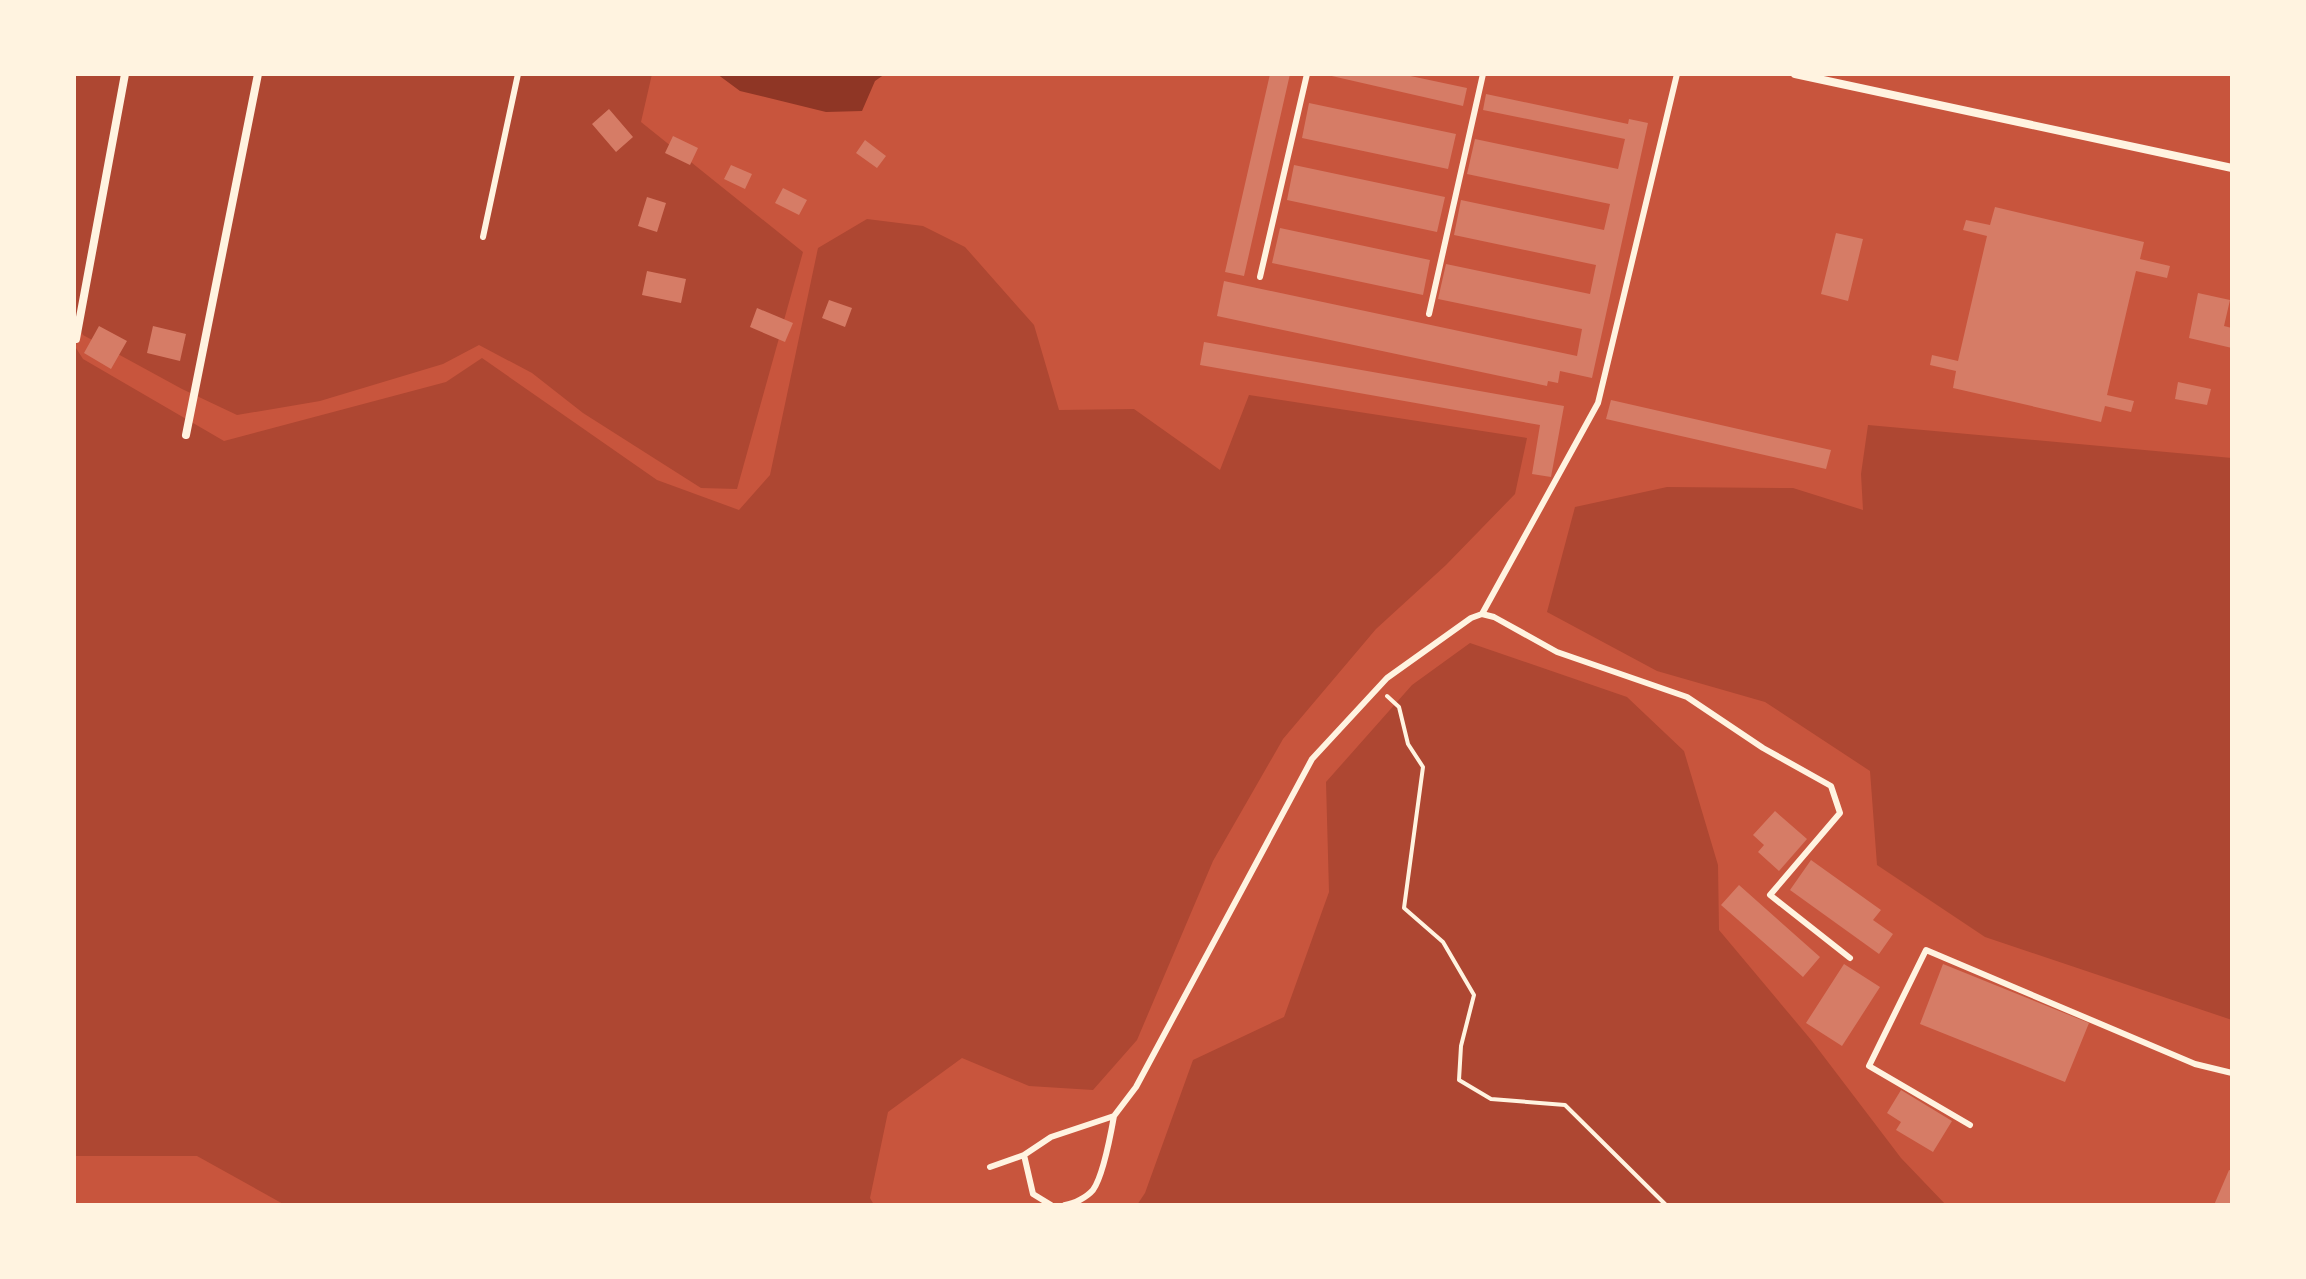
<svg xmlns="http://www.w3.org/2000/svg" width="2306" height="1279" font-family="Arial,sans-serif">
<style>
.green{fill:#ae4732}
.water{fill:#8f3625}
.building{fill:#d67c66}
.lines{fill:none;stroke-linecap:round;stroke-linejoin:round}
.path{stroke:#fff3e0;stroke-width:4}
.service{stroke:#fff3e0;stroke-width:6}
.minor{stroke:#fff3e0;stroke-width:8}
</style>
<rect width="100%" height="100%" fill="#c8553d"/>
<path class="green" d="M74,74H652L641,122L803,252L737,489L701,488L583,413L532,373L479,345L443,364L320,401L237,415L182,389L83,335L74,317Z
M867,219L923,226L965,247L1034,325L1059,410L1134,409L1220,470L1249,395L1527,438L1515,494L1446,565L1376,629L1283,739L1213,861L1137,1040L1093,1090L1029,1086L962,1058L888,1112L870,1198L874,1205H285L197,1156H74V345L83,359L224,441L446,382L482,358L657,480L739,510L770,475L818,248Z
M1868,425L2232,458V1020L1985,937L1877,865L1870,771L1765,702L1657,671L1547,612L1575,507L1667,487L1793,488L1863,510L1861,474Z
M1470,643L1627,697L1684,751L1718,865L1719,930L1812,1041L1901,1158L1946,1205H1137L1145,1193L1193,1060L1284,1017L1329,892L1326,782L1412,685Z"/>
<path class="water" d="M717,74H885L875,81L862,111L826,112L740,91Z"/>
<path class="building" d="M1270,74H1290L1244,276L1225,272Z
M1323,74H1401L1467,88L1463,106Z
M1486,94L1628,124L1629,119L1648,123L1592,378L1560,371L1558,383L1548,381L1547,386L1217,316L1224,281L1577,356L1582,329L1438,299L1446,264L1590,294L1596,265L1454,235L1461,200L1604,230L1610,204L1467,174L1475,139L1618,169L1625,139L1483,110Z
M1309,103L1456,134L1448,169L1302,138Z
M609,109L633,137L616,152L592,124Z
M673,136L698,148L690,165L665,153Z
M865,140L886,156L877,168L856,153Z
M731,165L752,174L745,189L724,179Z
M1294,165L1445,197L1437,232L1287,200Z
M783,188L807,200L799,215L775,203Z
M647,197L666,203L657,232L638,226Z
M1995,207L2144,242L2140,259L2170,266L2167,278L2136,271L2107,395L2134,401L2131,412L2105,406L2101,422L1953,388L1956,371L1930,365L1932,355L1958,361L1987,236L1963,230L1966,220L1990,225Z
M1280,228L1430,260L1423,295L1272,263Z
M1836,233L1863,239L1848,301L1821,294Z
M647,271L686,279L681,303L642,295Z
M2198,293L2230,300L2224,326L2232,328V348L2189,338Z
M829,300L852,308L845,327L822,318Z
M757,308L793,323L785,342L750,327Z
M99,326L127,341L111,369L84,353Z
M153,326L186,334L180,361L147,353Z
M1204,342L1564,406L1551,477L1532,474L1540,425L1200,365Z
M2178,382L2211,389L2207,405L2175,399Z
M1611,400L1831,450L1826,469L1606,419Z
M1775,811L1807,839L1779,871L1758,852L1764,845L1753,835Z
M1811,860L1881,910L1873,920L1893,934L1879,954L1790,890Z
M1739,885L1820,957L1803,977L1721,905Z
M1844,964L1880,987L1842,1046L1806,1023Z
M1943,964L2089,1023L2065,1082L1920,1024Z
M1901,1090L1952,1121L1933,1152L1896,1130L1901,1122L1887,1113Z
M2229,1170L2232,1171V1205H2214Z"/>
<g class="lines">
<path class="path" d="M1387,696L1399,707L1408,744L1423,767L1404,908L1443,942L1474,995L1461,1046L1459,1080L1491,1099L1565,1105L1666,1205"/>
<path class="service" d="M483,237L518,74
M1260,277L1307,74
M1429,314L1483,74
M1482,614L1598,403L1677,74
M1970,1125L1869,1066L1926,950L2195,1064L2232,1073
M1024,1155L1033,1194L1051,1205
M990,1167L1024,1155L1051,1137L1114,1116L1136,1087L1312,759L1387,678L1471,618L1482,614L1494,617L1557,652L1687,697L1763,748L1831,786L1840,813L1770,895L1850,958
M1065,1205C1074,1204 1087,1197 1093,1190C1103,1176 1111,1133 1114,1116"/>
<path class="minor" d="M1795,74L2232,168
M76,339L125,74
M186,435L258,74"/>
</g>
<rect width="2306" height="1279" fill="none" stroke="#fff3e0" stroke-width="152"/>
</svg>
